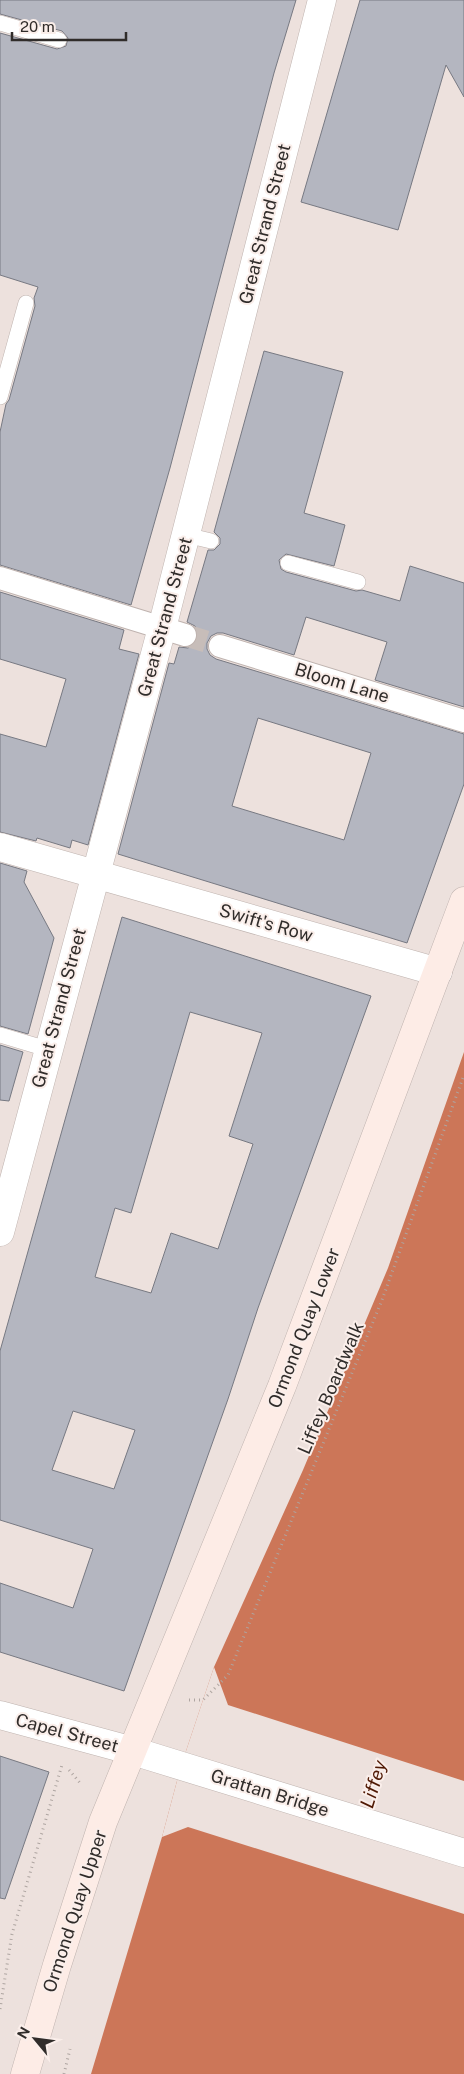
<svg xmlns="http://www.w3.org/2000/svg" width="464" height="2074" font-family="'Public Sans',sans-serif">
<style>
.water{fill:#cc7658}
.pier{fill:#ede1dd}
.building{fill:#b4b6c0;stroke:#777982;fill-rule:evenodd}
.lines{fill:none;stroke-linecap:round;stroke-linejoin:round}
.pedestrian-tunnel{stroke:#c7bdb9;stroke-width:22;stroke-dasharray:22 11;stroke-linecap:butt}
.service-casing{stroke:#bfb3af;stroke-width:16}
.pedestrian-casing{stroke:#bfb3af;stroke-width:24}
.minor-casing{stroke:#bfb3af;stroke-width:29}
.tertiary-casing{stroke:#bfb3af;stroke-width:29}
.secondary-casing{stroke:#bfb3af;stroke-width:29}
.path{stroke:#aea5a1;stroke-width:3;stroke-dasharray:1 4;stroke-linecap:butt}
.service{stroke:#fff;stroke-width:15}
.pedestrian{stroke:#fff;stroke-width:22}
.minor{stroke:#fff;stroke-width:28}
.tertiary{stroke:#fff;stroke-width:28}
.secondary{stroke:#fdece6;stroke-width:28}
.labels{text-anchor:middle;stroke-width:4;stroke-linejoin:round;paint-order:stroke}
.street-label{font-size:18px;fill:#302c2a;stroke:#faeeea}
.water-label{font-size:19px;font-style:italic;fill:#4f1803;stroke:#faeeea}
</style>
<rect width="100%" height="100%" fill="#ede1dd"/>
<path class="water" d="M464,1052V2074H91L162,1837L181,1766L214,1667L303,1470L388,1268Z"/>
<path class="pier" d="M214,1667L228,1705L464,1781V1914L188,1827L162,1837L181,1766Z"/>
<path class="building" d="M0,0H296L274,73L170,468L131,605L0,565V432L6,404L9,400L35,306L34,298L38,287L0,275V33L57,49L66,46L68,38L62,31L0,14Z
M360,0H464V97L446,65L398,230L301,202Z
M264,351L343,372L304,513L345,525L334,566L286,554L279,560L281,569L286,572L356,591L362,590L400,601L410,566L464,583V707L375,680L387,642L306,617L294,655L223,633H217L211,636L207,643V649L210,655L216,659L464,734V784L407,943L118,854L169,663L174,664L179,647L188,648L194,644L198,638V632L195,626L187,622L208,550H214L220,544V538L214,532ZM258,718L371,753L344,840L232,806Z
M0,592L124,630L119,649L139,654L88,845L72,840L70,848L37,838L36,841L0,832V734L46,747L66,679L0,659Z
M0,863L27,871L24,882L54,938L28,1034L0,1026Z
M122,917L371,996L258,1308L228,1399L124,1691L0,1652V1583L73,1608L93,1549L0,1520V1351ZM190,1012L262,1033L229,1136L253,1144L218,1249L171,1233L151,1293L95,1277L115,1208L131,1213ZM73,1411L135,1430L114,1489L52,1470Z
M0,1045L23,1052L9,1101L0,1100Z
M0,1756L49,1772L5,1899L0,1898Z"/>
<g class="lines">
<path class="pedestrian-tunnel" d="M185,635L220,646"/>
<g class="service-casing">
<path id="service" d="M0,23L59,40
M0,397L26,303
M186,535L211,541
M288,563L358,582
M0,1035L47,1049"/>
</g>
<g class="pedestrian-casing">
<path id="pedestrian" d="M0,578L185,635
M220,646L464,721"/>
</g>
<g class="minor-casing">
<path id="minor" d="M0,847L438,972
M0,1232L162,628L322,0
M0,1715L133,1751"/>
</g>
<g class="tertiary-casing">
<path id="tertiary" d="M133,1751L464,1853"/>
</g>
<g class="secondary-casing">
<path id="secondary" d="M25,2074L57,1965L103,1822L282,1386L464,901"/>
</g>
<path class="path" d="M189,1700H203L228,1675L382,1300L464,1075
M69,1770L81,1784
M0,2009L12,1934L62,1765
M64,2074L70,2049"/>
<use href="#service" class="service"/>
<use href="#pedestrian" class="pedestrian"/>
<use href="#minor" class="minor"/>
<use href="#tertiary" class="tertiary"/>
<use href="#secondary" class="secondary"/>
</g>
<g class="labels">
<g class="street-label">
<text transform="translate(265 224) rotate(-76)" y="6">Great Strand Street</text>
<text transform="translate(165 617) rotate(-75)" y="6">Great Strand Street</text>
<text transform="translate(342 683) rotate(17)" y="6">Bloom Lane</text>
<text transform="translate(266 923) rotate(16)" y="6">Swift's Row</text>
<text transform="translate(59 1008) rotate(-75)" y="6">Great Strand Street</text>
<text transform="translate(304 1328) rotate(-69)" y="6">Ormond Quay Lower</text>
<text transform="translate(331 1388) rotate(-67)" y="6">Liffey Boardwalk</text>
<text transform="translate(67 1733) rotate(15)" y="6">Capel Street</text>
<text transform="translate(270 1793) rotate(17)" y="6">Grattan Bridge</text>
<text transform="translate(75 1911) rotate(-72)" y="6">Ormond Quay Upper</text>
</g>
<g class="water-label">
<text transform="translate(373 1784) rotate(-73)" y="7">Liffey</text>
</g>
</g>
<g transform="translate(35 2039) rotate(299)" stroke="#faeeea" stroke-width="4" paint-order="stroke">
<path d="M0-4L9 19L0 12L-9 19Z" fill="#302c2a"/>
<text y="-8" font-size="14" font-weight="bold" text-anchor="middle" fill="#302c2a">N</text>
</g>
<path d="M12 32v8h114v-8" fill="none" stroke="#302c2a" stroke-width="2.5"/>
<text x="20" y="32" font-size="15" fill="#302c2a" stroke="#faeeea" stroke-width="4" paint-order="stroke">20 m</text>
</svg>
